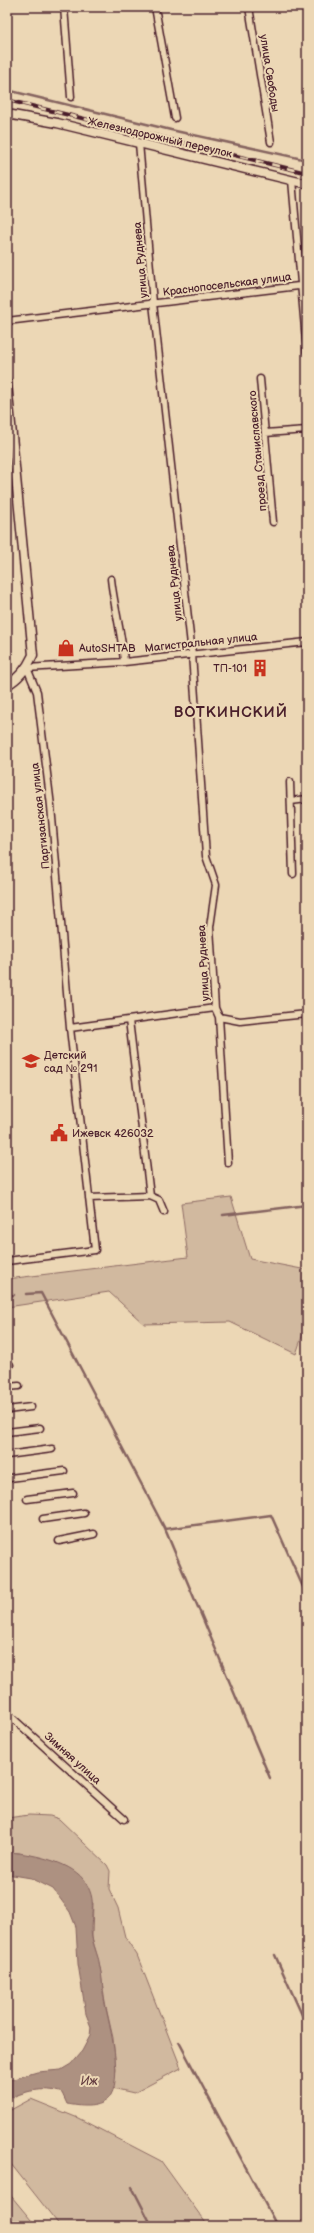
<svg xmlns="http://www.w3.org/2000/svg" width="314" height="2233" font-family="'Balsamiq Sans',sans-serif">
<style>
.green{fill:#d1b99f;stroke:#8e6c65}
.water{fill:#ad9181;stroke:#85635f}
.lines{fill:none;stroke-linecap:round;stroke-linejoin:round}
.stream{stroke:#85635f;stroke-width:2.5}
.minor-casing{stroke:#4a1f2b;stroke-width:9}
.tertiary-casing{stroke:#4a1f2b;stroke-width:11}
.minor{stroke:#ecd7b5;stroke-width:6}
.tertiary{stroke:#ecd7b5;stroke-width:8}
.rail-casing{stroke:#4a1f2b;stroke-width:4}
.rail{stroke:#ecd7b5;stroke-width:2.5;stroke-dasharray:8;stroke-linecap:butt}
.labels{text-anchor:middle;stroke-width:4;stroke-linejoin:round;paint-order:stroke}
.street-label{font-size:11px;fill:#4a1f2b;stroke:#ecd7b5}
.poi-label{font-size:11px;fill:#4a1f2b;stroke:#ecd7b5;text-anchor:start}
.water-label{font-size:12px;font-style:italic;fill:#633c40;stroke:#ecd7b5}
.district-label{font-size:15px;font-weight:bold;letter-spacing:1px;fill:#4a1f2b;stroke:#ecd7b5}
</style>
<rect width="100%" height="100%" fill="#ecd7b5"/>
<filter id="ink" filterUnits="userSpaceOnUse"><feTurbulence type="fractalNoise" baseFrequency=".025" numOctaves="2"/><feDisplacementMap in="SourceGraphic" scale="8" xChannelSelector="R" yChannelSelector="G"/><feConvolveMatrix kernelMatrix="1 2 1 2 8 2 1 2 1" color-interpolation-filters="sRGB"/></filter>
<g filter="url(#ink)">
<path class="green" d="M231,1197L250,1259L307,1270V1322L296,1354L230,1322L144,1324L109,1292L7,1307V1279L188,1257L181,1203Z
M29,1815L50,1816L59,1819L107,1865L110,1871L109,1889L118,1908L125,1937L137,1955L181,2068L134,2093L112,2088L116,2070L113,2038L105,2003L100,1967L92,1937L93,1903L20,1853L7,1852V1818Z
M31,2099L78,2118L161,2161L208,2226H60L7,2159V2112Z
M7,2191L36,2226H7Z"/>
<path class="water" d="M7,1852C28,1853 69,1861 83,1879C100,1901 88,1917 92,1938C94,1948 99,1957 100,1967C103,1979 102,1992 105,2004C109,2024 125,2081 108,2099C97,2109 79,2106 67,2104L62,2093C45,2086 23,2091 7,2100V2081L37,2072L61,2070L71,2064L82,2051L90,2036L91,2027L86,2014L78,1964L76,1927L70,1912L53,1889L31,1878L7,1874Z"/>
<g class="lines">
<path class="stream" d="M7,90L171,130L307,160
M223,1215L307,1205
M26,1294L41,1293L165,1529L271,1515L307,1596
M7,1296L14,1295
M165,1529L270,1778
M275,1955L307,2026
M179,2042L277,2226
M132,2187L152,2226"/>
<g class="minor-casing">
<path id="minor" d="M64,7L71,97
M155,7L175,118
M249,7L271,142
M139,143L153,303L192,654L206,856L216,885L210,927L215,1008L219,1017L228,1163
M292,180L307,352
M7,321L307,285
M260,379L273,522
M265,433L307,430
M111,579C114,607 122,634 124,662
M290,782L293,874
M291,801L307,799
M219,1017L240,1021L307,1014
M129,1020L150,1196
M70,1028L215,1008
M89,1198L150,1196L159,1200L164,1212
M7,1261L95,1250L70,1028L51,806L37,692L27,668L124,662L307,642
M7,1365H10
M7,1387L19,1386
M7,1410L31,1407
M7,1432L40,1428
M7,1455L52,1449
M10,1478L64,1471
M27,1499L73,1493
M43,1519L84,1513
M59,1541L94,1534
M7,1713L124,1819"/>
</g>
<g class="tertiary-casing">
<path id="tertiary" d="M7,114L57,123L307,184
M7,383L33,655C27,668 20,678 7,685"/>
</g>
<use href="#minor" class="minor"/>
<use href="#tertiary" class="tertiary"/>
<g class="rail-casing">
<path id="rail" d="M7,100L307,173"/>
</g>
<use href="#rail" class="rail"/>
</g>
</g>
<defs>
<g id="shop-bare" transform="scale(1.38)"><path d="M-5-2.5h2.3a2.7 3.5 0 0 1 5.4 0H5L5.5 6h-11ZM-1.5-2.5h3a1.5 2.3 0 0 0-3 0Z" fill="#c8321e" stroke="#ecd7b5" stroke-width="2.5" paint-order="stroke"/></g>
<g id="building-bare" transform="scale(1.38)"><path d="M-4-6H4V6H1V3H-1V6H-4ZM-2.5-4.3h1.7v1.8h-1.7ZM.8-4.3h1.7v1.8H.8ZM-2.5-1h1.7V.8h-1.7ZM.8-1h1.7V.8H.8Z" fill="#c8321e" stroke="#ecd7b5" stroke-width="2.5" paint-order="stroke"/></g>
<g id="school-bare" transform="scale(1.38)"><path d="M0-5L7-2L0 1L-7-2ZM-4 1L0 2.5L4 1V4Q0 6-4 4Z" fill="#c8321e" stroke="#ecd7b5" stroke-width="2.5" paint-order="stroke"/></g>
<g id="civic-bare" transform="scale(1.38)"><path d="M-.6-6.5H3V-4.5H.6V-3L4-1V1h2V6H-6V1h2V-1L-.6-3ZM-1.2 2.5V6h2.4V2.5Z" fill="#c8321e" stroke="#ecd7b5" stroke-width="2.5" paint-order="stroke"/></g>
</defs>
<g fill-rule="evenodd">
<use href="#shop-bare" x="66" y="648"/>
<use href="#building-bare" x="260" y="668"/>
<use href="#school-bare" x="31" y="1061"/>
<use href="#civic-bare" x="59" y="1133"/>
</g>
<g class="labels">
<g class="street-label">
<text transform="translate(270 73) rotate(81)" y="4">улица Свободы</text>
<text transform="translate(160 137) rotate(13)" y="4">Железнодорожный переулок</text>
<text transform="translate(140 260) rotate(-95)" y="4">улица Руднева</text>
<text transform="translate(227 284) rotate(-7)" y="4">Краснопосельская улица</text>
<text transform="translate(257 451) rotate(-95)" y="4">проезд Станиславского</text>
<text transform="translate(174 583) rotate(-96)" y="4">улица Руднева</text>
<text transform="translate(201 642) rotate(-6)" y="4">Магистральная улица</text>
<text transform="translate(40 816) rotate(-96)" y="4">Партизанская улица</text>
<text transform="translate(203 963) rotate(-93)" y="4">улица Руднева</text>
<text transform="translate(73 1758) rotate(42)" y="4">Зимняя улица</text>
</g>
<g class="poi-label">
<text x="79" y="652">AutoSHTAB</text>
<text x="247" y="672" text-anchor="end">ТП-101</text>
<text x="44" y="1059">Детский<tspan x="44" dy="13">сад № 291</tspan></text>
<text x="72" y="1137">Ижевск 426032</text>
</g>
<g class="water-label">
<text x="89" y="2085">Иж</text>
</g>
<g class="district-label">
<text x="231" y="717">ВОТКИНСКИЙ</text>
</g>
</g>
<rect width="314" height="2233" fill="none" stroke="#ecd7b5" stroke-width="24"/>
<rect x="12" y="12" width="290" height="2209" fill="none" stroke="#4a1f2b" stroke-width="1.5" filter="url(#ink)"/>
</svg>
